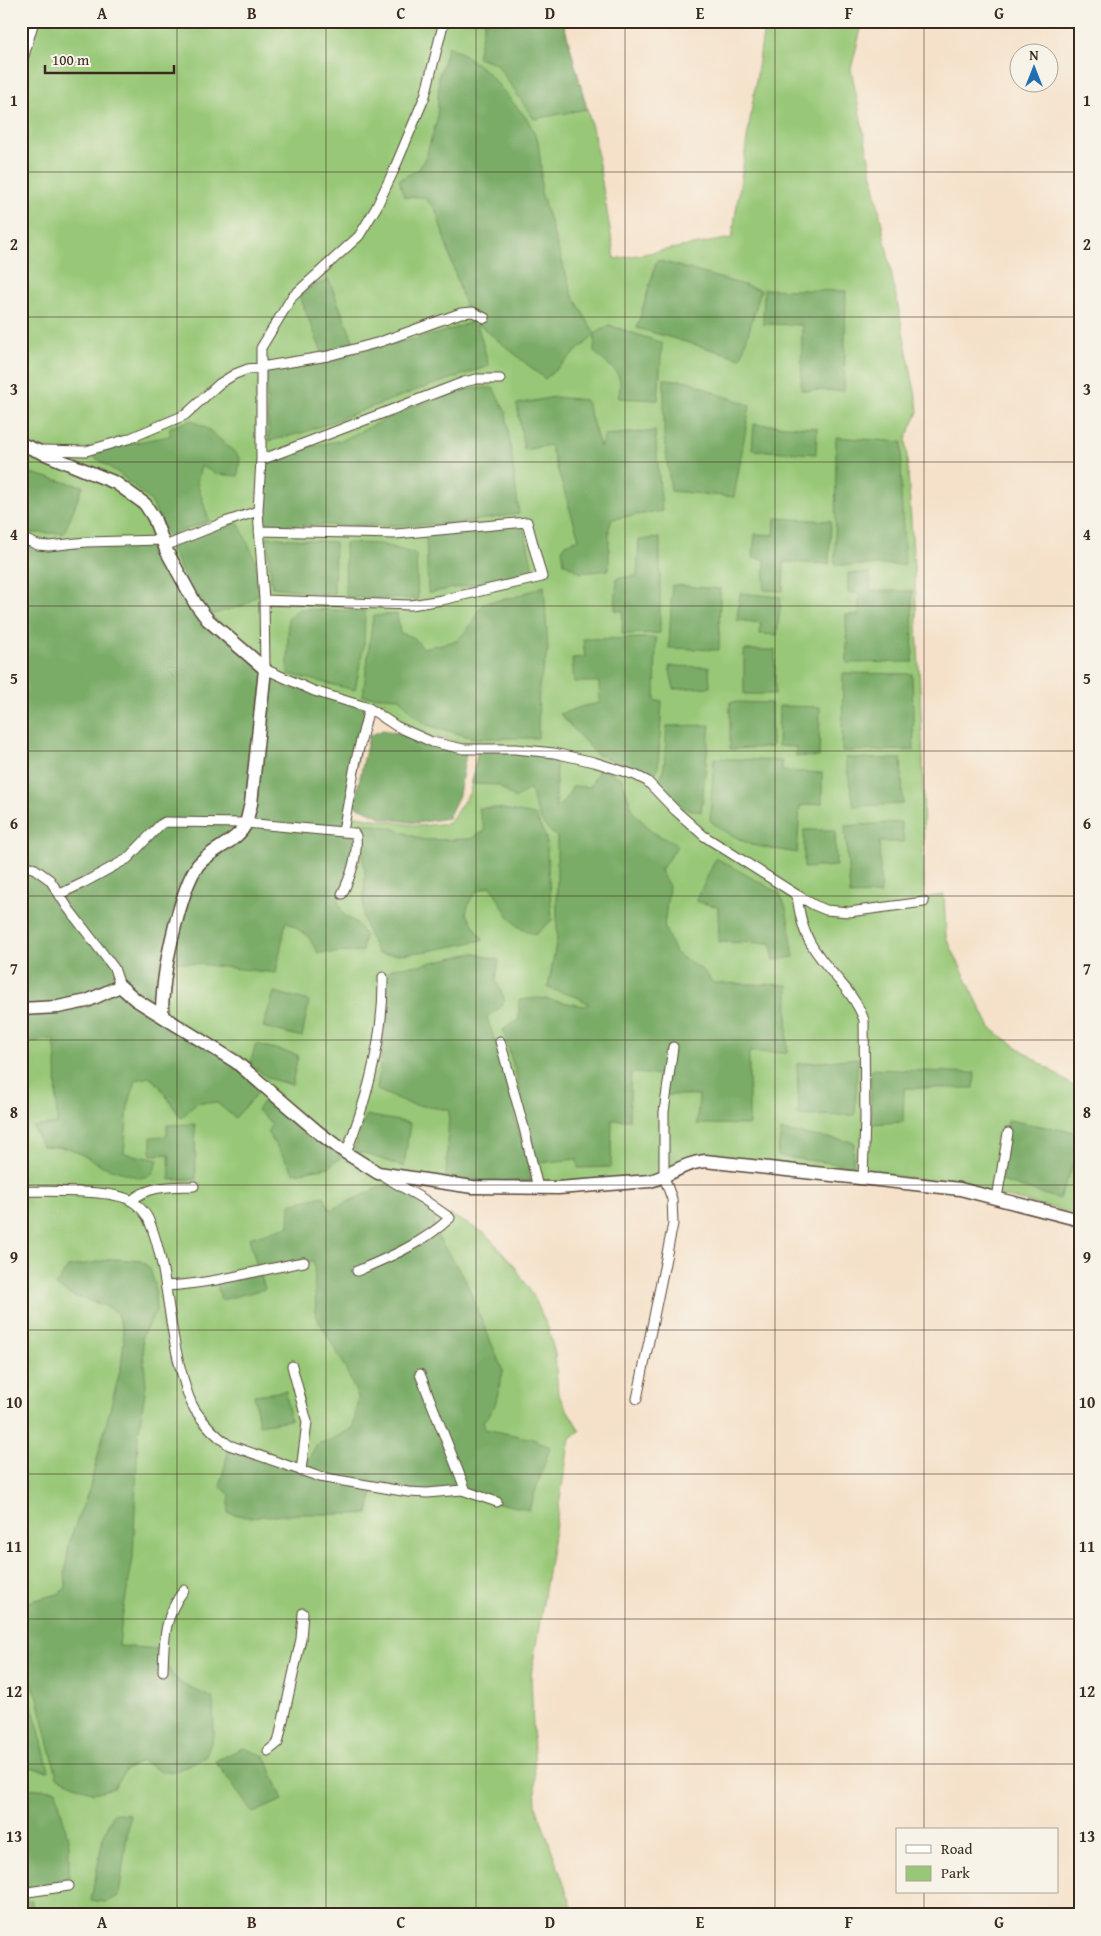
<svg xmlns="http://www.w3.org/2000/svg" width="1101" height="1936" font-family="'Gentium Book Plus',serif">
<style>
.green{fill:#98c877;stroke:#6a794a}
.forest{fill:#7aac68;stroke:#5a6b43}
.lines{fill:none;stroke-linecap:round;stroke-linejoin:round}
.street-casing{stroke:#574538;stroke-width:11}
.secondary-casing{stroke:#574538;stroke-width:15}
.street{stroke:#fff;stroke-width:9}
.secondary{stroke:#fff;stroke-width:12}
.grid{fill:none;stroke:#3b2a1e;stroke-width:1;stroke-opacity:0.55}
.neatline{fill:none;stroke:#3b2a1e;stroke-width:2}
.grid-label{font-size:16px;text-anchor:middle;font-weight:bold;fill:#3b2a1e}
</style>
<rect width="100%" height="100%" fill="#f7f3e8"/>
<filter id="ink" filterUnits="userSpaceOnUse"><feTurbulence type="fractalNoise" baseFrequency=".02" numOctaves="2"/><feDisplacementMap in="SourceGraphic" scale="10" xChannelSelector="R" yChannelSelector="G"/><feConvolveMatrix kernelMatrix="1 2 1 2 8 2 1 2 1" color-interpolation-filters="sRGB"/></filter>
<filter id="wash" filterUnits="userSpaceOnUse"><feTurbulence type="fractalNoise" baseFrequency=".0096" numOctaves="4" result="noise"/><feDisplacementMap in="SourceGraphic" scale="20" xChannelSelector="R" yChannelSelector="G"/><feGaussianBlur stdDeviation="1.12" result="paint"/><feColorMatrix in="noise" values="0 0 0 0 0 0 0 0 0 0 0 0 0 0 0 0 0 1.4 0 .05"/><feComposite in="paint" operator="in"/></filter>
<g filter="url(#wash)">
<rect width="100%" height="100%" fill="#f5e1c9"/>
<path class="green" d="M21,21H563L594,135L615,259L732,238L765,21H863L851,69L917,402L918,412L906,439L916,602L923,759L924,898L944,895L946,937L990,1028L1079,1090L1080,1199L1072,1213L961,1186L864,1171H824L717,1158H687L643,1181L584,1185L381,1175L421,1200L436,1215H451L486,1234L514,1265L534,1297L548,1328L555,1354L558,1394L580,1431L570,1438L531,1675L536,1806L575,1915H21V1008L164,960L344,814L419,826L449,823L470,792L478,748L399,728L381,714L385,701L368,708L304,689L40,545L21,537Z"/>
<path class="forest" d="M485,21H563L587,109L534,119L496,63L477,57Z
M448,46L462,53L487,72L528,120L538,141L541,167V192L572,294L595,334L609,325L662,343L658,400L618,398C626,369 610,370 594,351L595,335L545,379L477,323L489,366L417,390L305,432L269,441L266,371L437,334L475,321L468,315L435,208L423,197H404L399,180L419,169L426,156L437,120L439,76Z
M657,260L761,290L741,358L637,328Z
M329,280L354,343L323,355L298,292Z
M764,289L846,291L844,391L801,390L802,325L763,324Z
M664,379L689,381L718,394L750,405L734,497L671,491L664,436Z
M474,388H493L506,412L519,514L451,524L368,526L263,524L266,466L282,452L343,440L411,407Z
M555,397L586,400L600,447L605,435L655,431L662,511L612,519L609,528V570L581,573L564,563L562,550L566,544L579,539L550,445L524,450L517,404Z
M192,420L208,429L240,457L238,476L216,474L201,466L197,482L209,521L168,536L151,501L120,474L94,457L96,450L170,436V427Z
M754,424L817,428L816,454L752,450Z
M836,437L902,442L901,492L905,565H835Z
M21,470C42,476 62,482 83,486L64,533H29L21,530Z
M775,518L831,521L829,564L784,562L783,591L764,590L765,559L753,558L755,534L774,535Z
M238,522L255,559L260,592L245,605L210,615L192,595L170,545Z
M523,524L534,573L428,593L426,533Z
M21,537L40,545L160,540L179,583L269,673L368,708L343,828L355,830L350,872L338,901L343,914L355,922L365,935L362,952L318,953L308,936L286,921L276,973L164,960L160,1012L264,1086L235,1118L217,1103L198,1102L181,1118L158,1084L149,1077L136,1080L128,1106L124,1153L158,1160L152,1175L140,1178L105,1167L69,1148L42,1146L33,1127L57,1124L56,1059L54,1039L26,1043L21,1040Z
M267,537L335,542L334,595L272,587Z
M660,538V633L622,634L623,611L615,610L617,578L637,576L639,540Z
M345,543L380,544L416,554L418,599L346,597Z
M848,573H870V591H912L913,662L847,663L846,615H859V593H848Z
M672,585L720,589L719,650L669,648Z
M544,586L548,650L539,685L538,738H473L427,725L413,714L400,698L363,696L373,616L397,614L400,633L413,637L423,648L456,641L469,628L483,603L515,597Z
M740,593L781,597L777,635L760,634L761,623L737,620Z
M299,609L365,611L364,643L355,690L288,674V618Z
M656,638L655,701H662L658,767L653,778L643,772L597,755L560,714L584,706L600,703L599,682H574L572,658L585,657L583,639Z
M744,650H775V694H744Z
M669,666L709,667L710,687L674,689Z
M843,673L912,674L914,750L842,751Z
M730,702L771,703L772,747L730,749Z
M779,706L820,707L819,757L796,756V747L778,746Z
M710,725L701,812L685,808L659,786L664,766L667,726Z
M383,730L429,740L466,753L459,795L448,818L417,823L383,818L354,805L369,736Z
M478,748L556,755V808L565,801L573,786L590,787L600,767L622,779L633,812L654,833L678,845L660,871L669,886L664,926L675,953L704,971L713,983L788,985L787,1053L749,1052V1125L708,1124L697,1125L699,1095H662V1075L631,1073L629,1120H612L611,1167L578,1168L577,1159L538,1163L522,1112L518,1081L503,1030L519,1019V1000L540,998L584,1006L589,1004L577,997L548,988L557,938V836C539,827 535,806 530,788L515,799L498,785L472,784Z
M714,758L782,761V771L822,773V803L800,806L797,853L751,845L720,829L710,820Z
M845,758L901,759L903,804L854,806Z
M478,808H497L535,815L546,838L552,920L536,934C511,931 502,904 491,886C473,891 471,896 466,913L483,940C448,947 414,956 378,954L368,933L363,918L365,873L362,851L363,823L392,828L424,840L470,839L485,831Z
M901,822L904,842H879L881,894L850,895L845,826Z
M804,830H835L836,866L804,868Z
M716,858L779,893L786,908L789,924L794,957L774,960L771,943L719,942L718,907L696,901Z
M473,953L499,960L496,980L505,1000L500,1008L487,1017L511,1091L514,1116L534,1180L487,1183L446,1180L449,1110L410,1104L377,1090L387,1011L385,975L393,968L420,965Z
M274,992L309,1001L302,1037L263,1027Z
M256,1044L298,1055L292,1085L268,1078L250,1064Z
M858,1058L855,1115L799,1116L797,1064Z
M871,1069L975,1073L974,1088H904L903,1122L871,1124Z
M270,1092L341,1157L329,1167L294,1173L267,1132L272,1124L257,1110Z
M366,1115L410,1123L404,1167L354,1150Z
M1007,1120L1080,1133V1150L1059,1199L1001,1181Z
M195,1124L196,1179L170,1180L169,1154L151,1155V1137L167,1136V1125Z
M781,1131L854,1142L853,1166L777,1156Z
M391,1182L421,1200L436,1215L433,1230L464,1277L503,1371L495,1405L483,1422L485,1429L533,1439L550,1447L529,1510L499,1503L480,1495L432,1493L374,1486L368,1514H304L248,1517L228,1513L230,1495L220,1486L229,1448L302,1470L317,1444L331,1440L353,1428L358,1397L342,1361L316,1316L314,1261L259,1270L265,1289L221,1300L216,1281L258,1270L249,1238L289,1226L290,1204L324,1196L330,1210Z
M114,1259L141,1261L150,1268L155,1286L156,1311L142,1336L146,1386L138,1435L133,1558L122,1618L119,1646L160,1649C172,1684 181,1684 213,1698L214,1735L205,1757L176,1771L162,1772L141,1761L126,1770L114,1788L93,1793L57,1777L38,1698L21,1657V1604L58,1594L66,1588L65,1572L70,1539L89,1490L121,1367L124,1341L122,1327L116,1312L108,1307L71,1295L55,1286L68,1267Z
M286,1391L290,1420L259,1425L254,1395Z
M21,1673L38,1726L49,1771L21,1767Z
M243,1748L265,1756L283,1800L253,1813L215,1761Z
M21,1788L56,1790L69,1843V1884L21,1890Z
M118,1813L130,1814L119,1896L105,1902L91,1900L103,1838L113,1814Z
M32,1900V1915H21V1901Z"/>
</g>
<g filter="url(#ink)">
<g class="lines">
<g class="street-casing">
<path id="street" d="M444,21L425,96L393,172L376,208L359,236L292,297L261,348V460L258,511L264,600L265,669L314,691L369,708L396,726L432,742L463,749H515L554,753L594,762L635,775L647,781L676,811L704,836L797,895L814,905L826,910L849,912L924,902
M21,66L34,21
M43,450L86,451L128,439L185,415L219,384L235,374L248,369L328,356L380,342L461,313L473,312L485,318
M261,460L464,382L477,379H500
M259,531L396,534L527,522L542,577L442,600L411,605L264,600
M21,538L38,545L49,546L86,542L162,540
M165,546L225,522L258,511
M343,831L356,760L369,708
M21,864L35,869L50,880L68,908L114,968L120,986
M60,894L85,882L127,859L160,825L165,822L246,823L354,833L356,836C358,856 351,876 342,894
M797,895C799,912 802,929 811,944C827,972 853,989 864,1020L865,1119L863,1178
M500,1041L524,1128L538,1188
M346,1153C368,1097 384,1037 383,977
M21,1191C48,1192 108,1189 130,1200C139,1205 147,1214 150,1223C169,1271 167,1325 182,1374C185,1386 188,1399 195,1410C204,1423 216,1436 229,1445L320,1477L408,1492L427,1493L462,1490L497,1502
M997,1198L1008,1133
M131,1201C149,1185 171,1187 194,1186
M357,1271C390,1257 423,1243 450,1218L423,1199L385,1177
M166,1286C213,1284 258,1270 304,1262
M292,1366L307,1422L301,1471
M420,1374L466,1491
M637,1399L673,1224L672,1199L664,1177V1112L673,1047
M163,1671C164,1639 164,1616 184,1590
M268,1751L278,1743L301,1639L303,1613
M21,1893L69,1886"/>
</g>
<g class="secondary-casing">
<path id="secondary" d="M21,444L116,483L145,504L154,518L166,550L195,603L208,620L265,669L251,804C249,810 248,817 246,823C238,842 211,849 198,865C188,879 184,895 179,911C169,946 162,979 162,1015
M21,1009L58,1007L87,1001L120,986L136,1000L236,1062L318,1132L346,1153L378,1173L473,1187L558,1188L650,1181C670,1176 683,1163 705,1161L960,1189L1080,1220"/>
</g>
<use href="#street" class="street"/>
<use href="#secondary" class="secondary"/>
</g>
</g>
<path class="grid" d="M177,21V1915M326,21V1915M476,21V1915M625,21V1915M775,21V1915M924,21V1830M21,172H1080M21,317H1080M21,462H1080M21,606H1080M21,751H1080M21,896H1080M21,1040H1080M21,1185H1080M21,1330H1080M21,1474H1080M21,1619H1080M21,1764H1080M924,1892V1915"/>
<rect width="1101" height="1936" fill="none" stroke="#f7f3e8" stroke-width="55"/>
<rect x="896" y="1828" width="162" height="65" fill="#f7f3e8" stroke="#aca397"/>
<rect x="906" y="1845" width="25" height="8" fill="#ffffff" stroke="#aca397"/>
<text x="941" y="1854" font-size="15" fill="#3b2a1e">Road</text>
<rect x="906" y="1866" width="25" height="15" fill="#98c877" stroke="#aca397"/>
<text x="941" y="1878" font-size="15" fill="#3b2a1e">Park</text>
<g transform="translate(1034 68)"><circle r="24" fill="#f7f3e8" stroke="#aca397"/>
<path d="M0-4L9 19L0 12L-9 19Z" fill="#1f6fb2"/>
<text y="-8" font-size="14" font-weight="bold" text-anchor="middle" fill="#3b2a1e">N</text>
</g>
<path d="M45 65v8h129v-8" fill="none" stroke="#3b2a1e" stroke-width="2.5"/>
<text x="52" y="65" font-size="15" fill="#3b2a1e" stroke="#f7f3e8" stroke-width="4" paint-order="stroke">100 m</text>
<rect x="28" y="28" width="1046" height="1880" class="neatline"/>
<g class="grid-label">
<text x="102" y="19">A</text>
<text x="252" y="19">B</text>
<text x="401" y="19">C</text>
<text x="550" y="19">D</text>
<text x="700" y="19">E</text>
<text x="849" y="19">F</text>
<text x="999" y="19">G</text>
<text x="14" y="106">1</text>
<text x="1087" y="106">1</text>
<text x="14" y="250">2</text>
<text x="1087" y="250">2</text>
<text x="14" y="395">3</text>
<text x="1087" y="395">3</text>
<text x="14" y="540">4</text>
<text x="1087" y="540">4</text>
<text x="14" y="684">5</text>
<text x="1087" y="684">5</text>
<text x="14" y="829">6</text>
<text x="1087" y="829">6</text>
<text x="14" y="974">7</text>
<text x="1087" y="974">7</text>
<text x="14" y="1118">8</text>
<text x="1087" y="1118">8</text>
<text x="14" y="1263">9</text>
<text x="1087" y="1263">9</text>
<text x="14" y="1408">10</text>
<text x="1087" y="1408">10</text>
<text x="14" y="1552">11</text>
<text x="1087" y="1552">11</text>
<text x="14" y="1697">12</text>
<text x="1087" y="1697">12</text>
<text x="14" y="1842">13</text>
<text x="1087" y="1842">13</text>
<text x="102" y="1928">A</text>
<text x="252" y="1928">B</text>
<text x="401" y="1928">C</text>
<text x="550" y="1928">D</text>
<text x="700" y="1928">E</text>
<text x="849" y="1928">F</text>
<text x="999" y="1928">G</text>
</g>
</svg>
